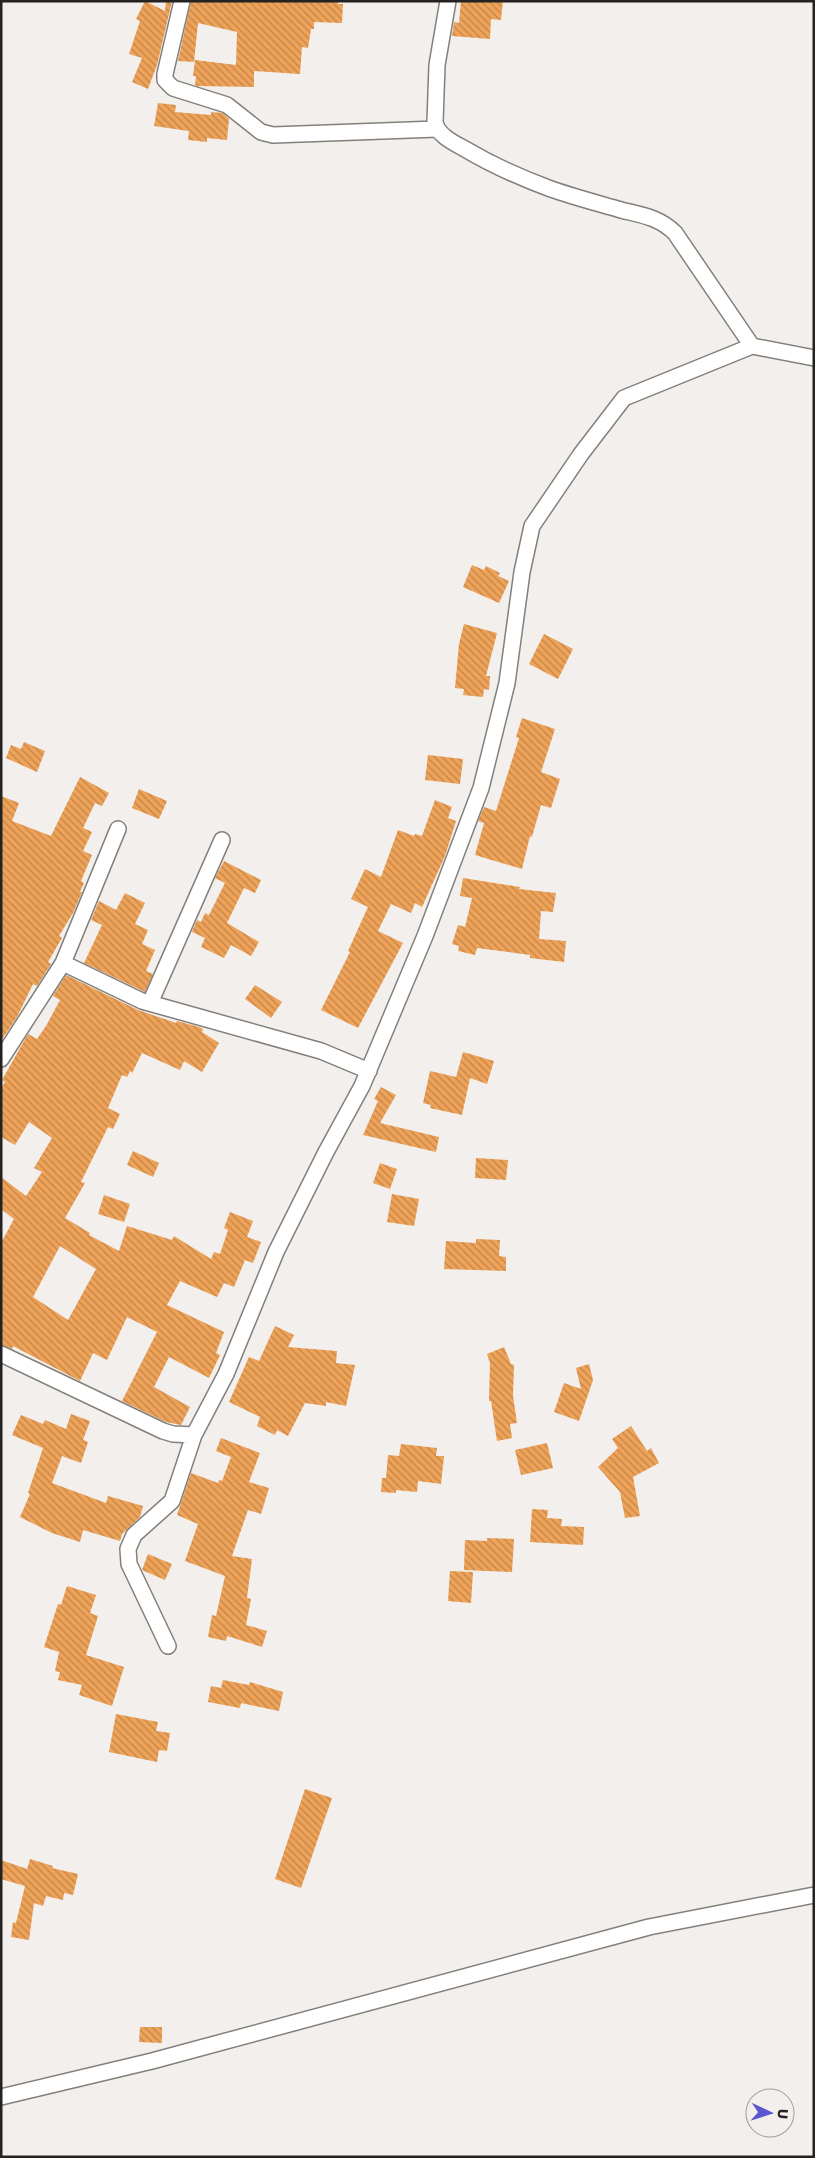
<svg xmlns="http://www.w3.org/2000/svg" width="815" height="2158" font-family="Rubik,sans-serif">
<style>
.building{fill:url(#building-back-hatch);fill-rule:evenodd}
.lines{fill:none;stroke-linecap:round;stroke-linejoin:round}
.minor-casing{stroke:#83807c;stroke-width:18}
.minor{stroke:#fff;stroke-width:15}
</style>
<defs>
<pattern id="building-back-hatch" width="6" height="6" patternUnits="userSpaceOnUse" patternTransform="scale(1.25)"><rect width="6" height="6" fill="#eea359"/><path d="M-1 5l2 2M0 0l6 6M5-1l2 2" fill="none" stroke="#c18449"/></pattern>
</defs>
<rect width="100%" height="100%" fill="#f3efec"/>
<path class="building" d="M145,1L165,11L166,1H172L157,65L148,89L132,82L142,58L129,54L140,21L136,19Z
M191,1H338V4H343L342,23L314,22V29H311L308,48L302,47L300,74L254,71V87L197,86L195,85L196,76H193L195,60L236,65L237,32L198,23L194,62L178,61Z
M461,1H503L501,20L491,19L490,39L452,36L454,22L459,23Z
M158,103L176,105L175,112L211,115V112L223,113L229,119L227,140L207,138V142L188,140L189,131L154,126Z
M472,565L484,570L486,566L500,573L498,576L509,581L499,603L463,587Z
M464,624L497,633L486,676H490L489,690L484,689L483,697L463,695L464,689L455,688L459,644Z
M544,634L573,649L558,679L529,664Z
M522,718L555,729L541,772L560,779L551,808L541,805L532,837L530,836L522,869L475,855L484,823L478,821L484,807L496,811L519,738L516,737Z
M24,742L45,751L37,772L6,758L11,745L21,749Z
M428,755L463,759L460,784L425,780Z
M80,777L109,793L102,806L95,803L83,828L92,832L83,851L92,855L81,881L84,883L80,892H82L73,913L59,936L62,938L48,962L51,964L37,986L33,984L17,1017L1,1041V796L19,803L12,821L51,836Z
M139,789L167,801L159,819L132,808Z
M435,800L452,807L448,818L456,821L445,856L422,907L415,903L411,913L391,904L378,931L403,943L358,1028L321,1010L350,952L348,951L368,907L351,899L365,869L381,877L398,830L414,836L415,834L422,836Z
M224,861L261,880L255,893L244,888L227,923L259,942L251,956L231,945L224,958L201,947L205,938L192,932L197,920L201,922L205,913L209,915L225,883L215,878Z
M463,878L520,887L519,889L556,893L553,912L541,911L539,939L566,941L564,962L530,958V955L477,948L475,955L458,951L459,946L452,944L458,925L465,927L472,898L460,896Z
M125,893L145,903L135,924L148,930L142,944L155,950L146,971L153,974L145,992L84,963L102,925L91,920L99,901L116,910Z
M66,975L138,1010L176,1023L177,1021L199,1027L203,1029L202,1032L219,1043L202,1072L184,1061L180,1070L142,1053L132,1073L130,1071L127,1077L122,1075L108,1108L120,1114L113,1129L108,1127L81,1182L85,1183L65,1218L90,1233L89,1235L119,1251L127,1226L172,1240L174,1236L211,1259L214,1252L220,1254L228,1230L224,1228L230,1212L253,1221L247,1237L261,1242L253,1263L245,1260L234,1287L224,1283L217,1297L180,1281L167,1305L224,1332L216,1353L220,1355L209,1378L169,1357L154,1387L190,1407L181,1425L166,1422L122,1401L157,1332L127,1317L107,1360L93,1353L80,1381L13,1346L12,1349L1,1345V1243L14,1219L1,1209V1177L26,1196L42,1172L34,1168L52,1138L29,1122L15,1145L1,1137V1089L5,1082L2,1080L28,1034L37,1039L46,1026L60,1000L53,996ZM60,1246L96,1269L68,1320L33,1297Z
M255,985L282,1002L271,1018L245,999Z
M463,1052L494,1061L487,1084L470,1078L462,1115L430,1108L431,1105L423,1103L430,1071L456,1077Z
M381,1087L396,1095L380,1123L439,1137L436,1152L363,1135L378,1101L374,1099Z
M133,1151L159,1163L153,1177L127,1165Z
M476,1158L508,1160L506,1180L475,1178Z
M380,1163L397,1169L390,1189L373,1183Z
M392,1194L419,1199L414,1226L387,1222Z
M104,1195L130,1204L124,1222L98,1214Z
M476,1239L500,1240L499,1256L506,1257V1271L444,1269L446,1241L476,1243Z
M275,1326L294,1335L288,1347L337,1351L336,1363L355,1365L346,1406L326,1402V1406L305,1403L288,1436L277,1430L275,1435L257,1426L260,1417L229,1402L249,1357L259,1361Z
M504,1347L511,1364L514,1365L513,1396L517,1423L510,1424L512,1438L497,1441L491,1401H489L490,1363L487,1354Z
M589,1364L593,1380L579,1421L554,1412L564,1383L581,1389L576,1368Z
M71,1414L90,1421L83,1440L88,1442L81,1463L62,1456L52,1483L106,1503L108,1496L143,1506L140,1517L122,1534L120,1541L83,1530L80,1542L52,1533L20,1517L30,1494L28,1493L43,1448L12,1435L21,1415L43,1424L45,1420L66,1429Z
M631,1426L647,1451L651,1448L659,1463L633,1477L640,1516L625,1518L620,1492L598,1467L618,1448L612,1439Z
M221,1438L260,1453L249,1482L269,1488L261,1514L248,1510L232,1556L252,1559L247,1598L251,1599L246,1625L267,1631L262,1647L227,1636L226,1641L208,1637L212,1615L216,1616L225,1576L185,1561L198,1524L177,1515L191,1473L218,1483L219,1480L222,1481L231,1457L216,1451Z
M547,1443L553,1468L521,1475L515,1450Z
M401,1444L437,1448L436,1456H444L441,1484L418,1481L417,1492L396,1490V1493L381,1492L382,1478H386L388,1455L399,1456Z
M532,1509L548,1510L547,1518L562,1519L561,1526L584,1527L583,1545L530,1542Z
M487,1538L514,1539L512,1572L464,1570L465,1540L487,1541Z
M148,1554L172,1564L165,1580L142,1570Z
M450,1571L473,1572L471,1603L448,1601Z
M67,1586L96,1595L90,1613L98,1616L86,1655L124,1667L112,1706L79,1695L82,1685L58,1680L60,1672L55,1671L59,1652L44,1647L58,1604L61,1605Z
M223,1680L249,1685L250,1682L283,1692L279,1711L241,1703L240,1708L208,1702L211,1686L221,1688Z
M116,1714L158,1722L156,1731L170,1733L167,1751L159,1750L157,1762L109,1752Z
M305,1789L332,1798L301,1888L275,1879Z
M30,1859L53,1866L52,1868L78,1874L73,1895L64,1893L63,1900L46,1896L43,1906L34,1903L29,1940L11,1937L13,1922L16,1923L25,1886L1,1879V1860L27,1869Z
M140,2027H162V2043L139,2042Z"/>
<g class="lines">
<g class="minor-casing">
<path id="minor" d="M182,1L165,74V80L173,88L227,105L261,132L273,135L437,129
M448,1L437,65L435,122C437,135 454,143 465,149C492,165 521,178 551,189C574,197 597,203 621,210C641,215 659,217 675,233L752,346
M63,963L118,829
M150,1003L222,840
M1,1059L63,963L142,1001L321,1051L369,1071
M1,1354L163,1431L173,1434L194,1435L226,1374L276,1252L326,1152L362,1086L425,936L481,788L507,683L522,572L532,526L581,454L624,398L752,346L814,358
M168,1646L129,1564L128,1549L134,1535L172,1501L194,1435
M1,2097L152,2061L649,1927L814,1895"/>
</g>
<use href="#minor" class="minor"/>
</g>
<rect width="815" height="2158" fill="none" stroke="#252322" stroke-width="5"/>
<g transform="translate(770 2113) rotate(94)"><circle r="24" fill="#f3efec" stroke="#a19d9b"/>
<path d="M0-4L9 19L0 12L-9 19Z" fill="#5b57cf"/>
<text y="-8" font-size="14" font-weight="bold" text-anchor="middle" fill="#252322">U</text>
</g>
</svg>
